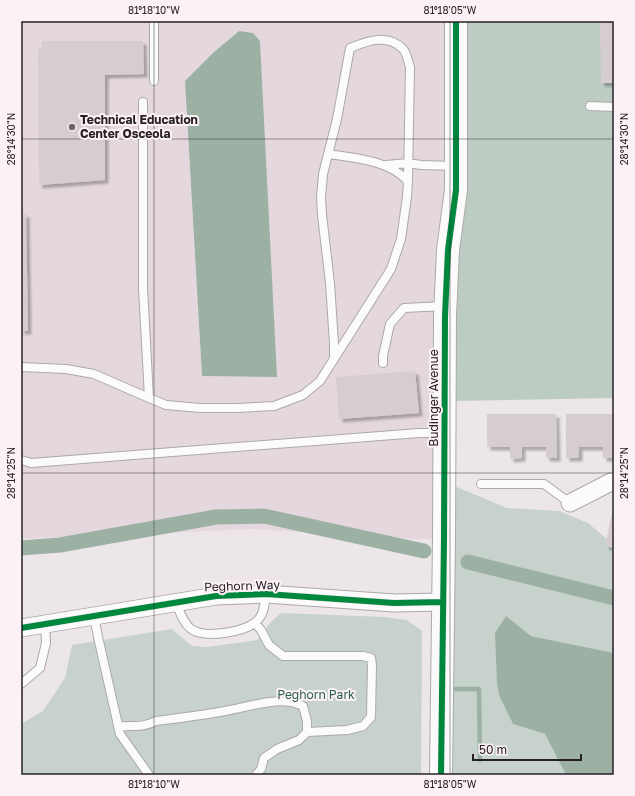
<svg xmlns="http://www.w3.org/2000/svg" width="635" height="796" font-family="'Golos Text',sans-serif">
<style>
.built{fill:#e4d8de;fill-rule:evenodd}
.green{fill:#c6d2cb}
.forest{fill:#bdccc3}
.water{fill:#9cb0a4}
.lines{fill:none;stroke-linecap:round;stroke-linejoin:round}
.stream{stroke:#9cb0a4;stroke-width:4.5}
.canal{stroke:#9cb0a4;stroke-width:15}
.building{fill:#d5cdd1;filter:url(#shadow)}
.lane-casing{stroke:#aca8aa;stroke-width:10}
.street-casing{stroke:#aca8aa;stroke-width:19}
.secondary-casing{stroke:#aca8aa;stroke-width:24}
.lane{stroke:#fcfbfc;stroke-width:8}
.street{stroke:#fcfbfc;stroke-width:17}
.secondary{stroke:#fcfbfc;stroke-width:22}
.cycleway-casing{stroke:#fbf1f6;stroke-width:8}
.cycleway{stroke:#00873e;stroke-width:6}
.ticks{fill:none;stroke:#262224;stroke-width:1;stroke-opacity:0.45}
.poi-dot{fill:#6b6769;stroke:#fbf1f6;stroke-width:1.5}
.labels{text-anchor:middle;stroke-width:4;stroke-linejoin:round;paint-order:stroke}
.poi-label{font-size:12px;font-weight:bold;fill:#262224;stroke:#fbf1f6;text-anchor:start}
.street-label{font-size:12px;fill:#262224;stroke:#fbf1f6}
.park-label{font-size:12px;fill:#2b6247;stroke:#fbf1f6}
.neatline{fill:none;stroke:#262224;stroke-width:1.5}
.ticks-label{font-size:10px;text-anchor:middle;fill:#262224}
</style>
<defs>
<filter id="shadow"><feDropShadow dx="3.5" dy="3.5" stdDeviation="1" flood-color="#0004"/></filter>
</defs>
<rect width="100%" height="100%" fill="#ece6e9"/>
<path class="built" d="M21,21H448L449,189L437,539H409L253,529L21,539ZM238,31L260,41L276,377L202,376L185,82L214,52Z"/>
<path class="green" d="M452,485L507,508L559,511L588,523L608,540H614V653L531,636L506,616L497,663V683L513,724L545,734L566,775H448Z
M281,613L384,617L407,620L422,631L421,775H21V724L43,711L65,678L72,645L172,629L192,646L207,647L257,640L271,622Z"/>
<path class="forest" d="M463,21H614V398L452,401Z"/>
<path class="water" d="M239,31L253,33L260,41L277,377L202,376L185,81L214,52Z
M506,616L531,636L614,653V775H566L545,734L513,724L499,695L497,683L495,633Z"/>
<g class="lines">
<path class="stream" d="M455,689H479L480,760"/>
<path class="canal" d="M21,548L60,545L216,517L264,516L424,551
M468,562L614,598"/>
</g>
<path class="building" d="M600,21H614V83H601Z
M42,41H143L144,74L105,75V180L39,185L38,49H42Z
M21,214H26L28,331H21Z
M415,371L419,413L339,419L336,377Z
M487,414H556L557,458H546V447H522V458L510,459V447H487Z
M566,414H613L614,458H603V447H579V458H566Z
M613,508H614V548L605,546Z"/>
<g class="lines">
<g class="lane-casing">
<path id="lane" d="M154,81V21
M143,102V288L149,398L166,405L200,408H238L274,406L303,395L320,381L391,269L401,239L407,197L408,181L410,67C408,62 407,53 403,49C388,33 367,41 350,48L337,119L323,174L321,197L322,215L330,283L334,344V358
M590,106L614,107
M328,154C355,158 388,160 408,181
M386,165L408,163L421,165L456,166
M383,363V356L390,324L404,308L445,306
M21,367L66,369L94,374L149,398
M21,460L31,463L419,433H444
M481,484H544L570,503
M176,603C180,612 183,623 191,629C205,639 247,632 258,620C264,614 265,602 266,594
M94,616L98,637L120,734L149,775
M255,623L261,630L269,645L283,656H363L371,658L372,665L371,717L363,726L347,730L307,732L299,740L277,749L264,758L261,769L256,775
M21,684L40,668L46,643L45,624
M118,727C134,724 140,729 156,721C180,718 205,715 230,710C252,706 282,695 303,706L307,721V732"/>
</g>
<g class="street-casing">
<path id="street" d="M570,503L611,482H614
M21,628L216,596L266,594L394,603L443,602"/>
</g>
<g class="secondary-casing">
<path id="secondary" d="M441,775L444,539L445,316L448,250L456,190V21"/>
</g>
<use href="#lane" class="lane"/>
<use href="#street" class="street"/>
<use href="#secondary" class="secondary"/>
<g class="cycleway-casing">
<path id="cycleway" d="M21,628L216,596L266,594L394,603L443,602
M441,775L444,539L445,316L448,250L456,190V21"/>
</g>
<use href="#cycleway" class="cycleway"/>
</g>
<path class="ticks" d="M154,21V775M450,21V775M21,139H614M21,473H614"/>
<circle class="poi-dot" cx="72" cy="127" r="4"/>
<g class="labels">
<g class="poi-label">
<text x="80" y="124">Technical Education<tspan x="80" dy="14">Center Osceola</tspan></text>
</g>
<g class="street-label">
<text transform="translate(434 398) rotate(-90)" y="4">Budinger Avenue</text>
<text transform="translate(242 586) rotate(-2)" y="4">Peghorn Way</text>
</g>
<g class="park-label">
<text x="316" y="699">Peghorn Park</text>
</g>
</g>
<rect width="635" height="796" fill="none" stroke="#fbf1f6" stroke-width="44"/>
<path d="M473 754v6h108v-6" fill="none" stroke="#262224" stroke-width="2"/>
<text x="479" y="754" font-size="12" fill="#262224" stroke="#fbf1f6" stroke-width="3" paint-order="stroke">50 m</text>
<rect x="22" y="22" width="591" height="752" class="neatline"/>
<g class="ticks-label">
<text x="154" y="14">81°18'10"W</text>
<text x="450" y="14">81°18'05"W</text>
<text transform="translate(11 139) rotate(-90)" y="4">28°14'30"N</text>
<text transform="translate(624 139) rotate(-90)" y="4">28°14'30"N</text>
<text transform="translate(11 473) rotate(-90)" y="4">28°14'25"N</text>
<text transform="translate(624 473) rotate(-90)" y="4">28°14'25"N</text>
<text x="154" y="788">81°18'10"W</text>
<text x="450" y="788">81°18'05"W</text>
</g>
</svg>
